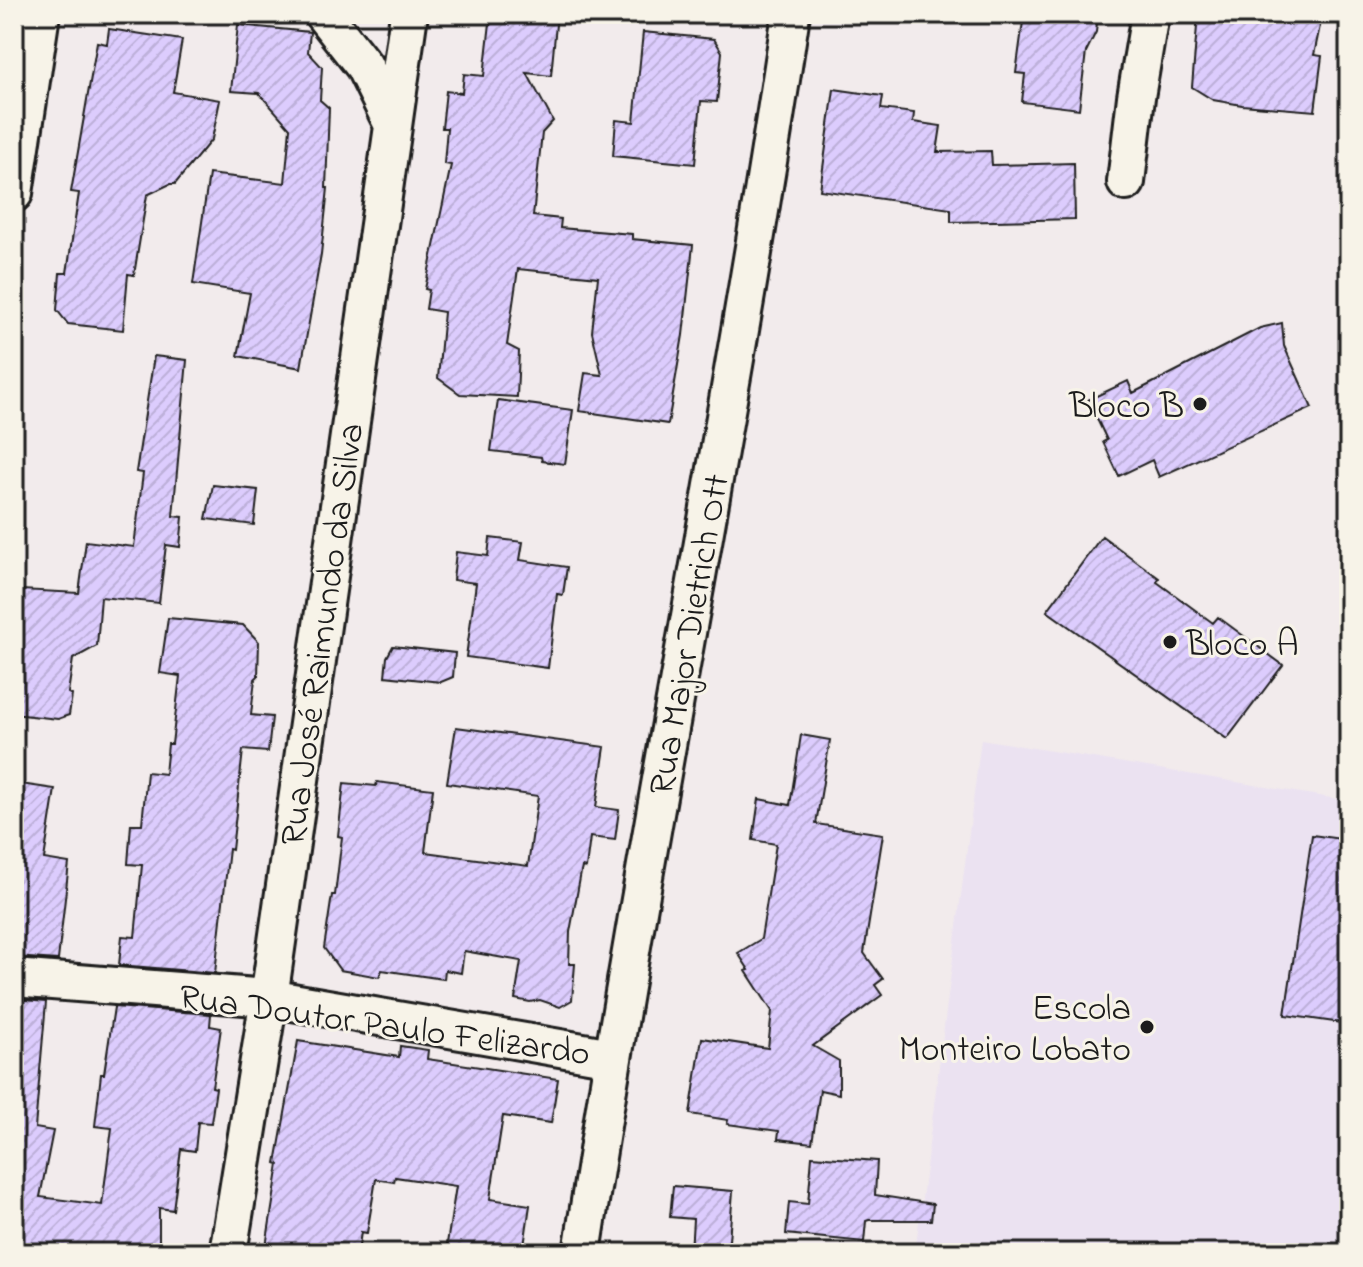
<svg xmlns="http://www.w3.org/2000/svg" width="1363" height="1267" font-family="'Indie Flower',sans-serif">
<style>
.built{fill:#ebe2f1}
.building{fill:url(#building-hatch);stroke:#1c1c1c;stroke-width:2}
.lines{fill:none;stroke-linecap:round;stroke-linejoin:round}
.street-casing{stroke:#1c1c1c;stroke-width:42}
.street{stroke:#f7f3e8;stroke-width:36}
.poi-dot{fill:#1c1c1c;stroke:#f7f3e8;stroke-width:3}
.labels{text-anchor:middle;stroke-width:6;stroke-linejoin:round;paint-order:stroke}
.poi-label{font-size:36px;fill:#1c1c1c;stroke:#f7f3e8;text-anchor:end}
.street-label{font-size:36px;fill:#1c1c1c;stroke:#f7f3e8}
</style>
<defs>
<pattern id="building-hatch" width="6" height="6" patternUnits="userSpaceOnUse" patternTransform="scale(2)"><rect width="6" height="6" fill="#dcccfd"/><path d="M-1 1l2-2M0 6l6-6M5 7l2-2" fill="none" stroke="#bcafd8"/></pattern>
</defs>
<rect width="100%" height="100%" fill="#f2ebec"/>
<filter id="ink" filterUnits="userSpaceOnUse"><feTurbulence type="fractalNoise" baseFrequency=".0125" numOctaves="2"/><feDisplacementMap in="SourceGraphic" scale="16" xChannelSelector="R" yChannelSelector="G"/><feConvolveMatrix kernelMatrix="1 2 1 2 8 2 1 2 1" color-interpolation-filters="sRGB"/></filter>
<g filter="url(#ink)">
<path class="built" d="M981,739L1349,801V1253H915Z"/>
<path class="building" d="M491,14H557L551,76L527,73L553,121L542,133L533,216L561,219L560,228L632,234V239L693,245L683,335L668,424L579,411L585,373L602,375L592,332L598,277L518,269L507,345L519,351L517,397L460,394L438,378L444,312L426,309L429,290L425,289L451,165L444,164L447,128H442L446,91L462,93L464,74L484,76Z
M1024,14H1098L1096,32L1086,52L1079,109L1022,102L1025,74L1016,73Z
M1198,14H1249L1248,16L1321,21L1314,55L1322,56L1315,111L1242,105L1213,100L1192,87Z
M238,25L310,32L308,52L322,67L320,100L329,108L326,188H328L321,254L301,368L238,356L250,293L193,284L209,174L285,183L290,128L259,93L231,91Z
M109,29L182,40L173,92L220,100L212,139L175,184H170L147,195L134,275L128,274L123,330L68,324L57,310L60,273H67L79,193L71,192L97,42L107,44Z
M643,32L714,39L722,52L717,102L701,101L695,164L613,156L616,120L634,122Z
M834,89L883,96L881,109L914,113L913,122L941,126L937,152L991,151L992,165L1074,163L1075,219L951,222V209L820,190Z
M1282,323L1284,346L1312,408L1159,477L1152,460L1119,476L1103,442L1107,440L1088,400L1128,381L1133,393L1260,328Z
M154,356L187,360L173,516L183,517L180,547L166,545L159,603L101,597L97,646L73,659L68,693L72,695L69,715L58,719L14,714V623L19,619L21,590L79,593L86,541L134,547L143,473L136,472Z
M498,400L573,410L565,464L542,461L541,457L491,451Z
M213,485L258,490L254,525L206,519Z
M1102,536L1159,578L1157,582L1213,623L1218,617L1283,665L1227,739L1047,611Z
M490,538L523,542L520,560L567,567L563,595L557,594L548,668L466,657L476,583L453,580L456,552L488,556Z
M168,618L243,625L259,642L258,676L255,679L251,715L272,717L268,752L243,750L232,850L229,849L215,973L119,965L122,936L135,937L142,865L128,864L131,824H142L147,772L165,774L168,744H172L180,676L160,673Z
M393,646L455,653L453,677L441,682L385,676L387,657Z
M456,727L605,747L596,807L619,810L615,840L590,837L586,868L582,867L570,932L569,964H575L572,1000L560,1007L540,1000L530,1002L515,999L521,961L464,951L461,973L445,970L444,979L382,970L379,977L340,970L324,948L332,895H335L342,837L338,836L344,783L376,786L377,782L433,789L425,852L528,866L538,796L447,783Z
M801,735L830,740L816,824L883,834L864,953L883,979L875,985L882,995L813,1046L839,1061V1094L820,1090L812,1143L778,1139L779,1131L727,1124L728,1120L690,1114L702,1038L768,1048L772,1011L746,971L749,970L738,953L761,939L776,844L753,840L759,799L790,805Z
M14,783L55,789L44,859L69,863L58,960L14,957Z
M1312,835L1349,840V1024L1285,1015Z
M14,999L46,1002L35,1128L53,1131L40,1197L102,1205L112,1128L95,1126L101,1074H104L114,1007L211,1014L210,1026L221,1028L212,1087L216,1088L211,1123L198,1122L195,1151L181,1149L173,1210L159,1208V1253H14Z
M298,1041L399,1057L400,1046L428,1050L427,1059L558,1079L551,1123L503,1116L490,1199L530,1205L523,1253L446,1250L456,1186L395,1177L394,1182L376,1179L367,1233L361,1232L358,1253H265L279,1164L276,1163Z
M812,1156L877,1161L875,1195L933,1204L931,1220H869L866,1221L864,1242L786,1234L789,1202L808,1204Z
M673,1186L733,1191L728,1253H691L693,1219L670,1217Z"/>
<g class="lines">
<g class="street-casing">
<path id="street" d="M323,14L364,66L392,123
M1126,182L1136,97L1150,14
M14,193L41,14
M14,978L269,998L612,1057
M228,1253L269,998L409,14
M582,1253C645,839 729,428 791,14"/>
</g>
<use href="#street" class="street"/>
</g>
</g>
<g class="poi-dot">
<circle cx="1200" cy="404" r="8"/>
<circle cx="1170" cy="642" r="8"/>
<circle cx="1147" cy="1027" r="8"/>
</g>
<g class="labels">
<g class="poi-label">
<text x="1184" y="417">Bloco B</text>
<text x="1186" y="655" text-anchor="start">Bloco A</text>
<text x="1131" y="1019">Escola<tspan x="1131" dy="41">Monteiro Lobato</tspan></text>
</g>
<g class="street-label">
<text transform="translate(320 634) rotate(-82)" y="13">Rua José Raimundo da Silva</text>
<text transform="translate(687 634) rotate(-80)" y="13">Rua Major Dietrich Ott</text>
<text transform="translate(385 1023) rotate(8)" y="13">Rua Doutor Paulo Felizardo</text>
</g>
</g>
<rect width="1363" height="1267" fill="none" stroke="#f7f3e8" stroke-width="48"/>
<rect x="24" y="24" width="1315" height="1219" fill="none" stroke="#1c1c1c" stroke-width="3" filter="url(#ink)"/>
</svg>
